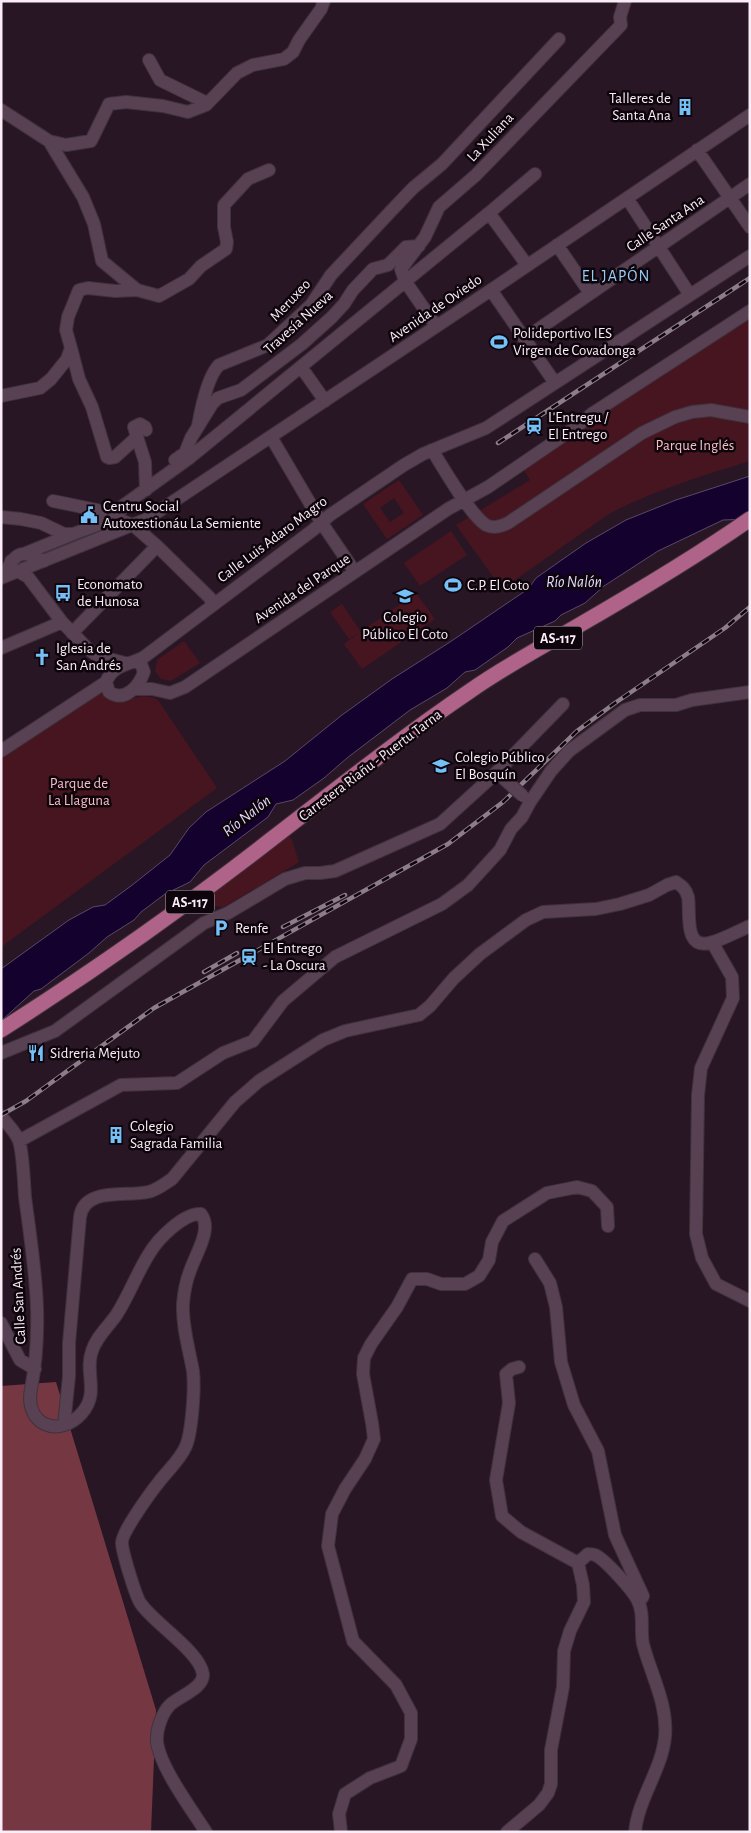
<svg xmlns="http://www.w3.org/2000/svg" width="751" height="1833" font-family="'Alegreya Sans',sans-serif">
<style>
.green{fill:#47151f;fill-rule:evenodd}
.forest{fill:#753842}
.water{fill:#14012d;stroke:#59486a}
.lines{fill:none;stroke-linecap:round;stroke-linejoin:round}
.minor-casing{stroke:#40323d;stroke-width:14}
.major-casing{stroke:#40323d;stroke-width:17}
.minor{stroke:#574152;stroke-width:12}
.major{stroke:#af6388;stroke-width:15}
.rail-casing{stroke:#8d7c89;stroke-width:4.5}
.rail{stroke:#0d050b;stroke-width:2.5;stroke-dasharray:8;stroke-linecap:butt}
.minor-bridge-casing{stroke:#40323d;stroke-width:14;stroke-linecap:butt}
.minor-bridge{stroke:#574152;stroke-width:12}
.labels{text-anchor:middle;stroke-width:5;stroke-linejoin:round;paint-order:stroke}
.shield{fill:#0d050b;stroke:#b4a7b0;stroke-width:1}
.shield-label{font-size:14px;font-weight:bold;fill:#fbedf7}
.poi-label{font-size:15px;fill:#fbedf7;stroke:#0d050b;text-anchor:start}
.street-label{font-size:15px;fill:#fbedf7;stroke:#0d050b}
.park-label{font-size:15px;fill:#f8bcc2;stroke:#0d050b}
.neighbourhood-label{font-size:16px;letter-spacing:1px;fill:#96ccf5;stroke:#0d050b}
.water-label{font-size:16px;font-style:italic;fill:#e3dbfc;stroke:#0d050b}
</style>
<rect width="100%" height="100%" fill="#291625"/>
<path class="green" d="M750,319V461C702,476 654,490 609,514L502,589L456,525L530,480L521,465L732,323L736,329Z
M399,480L423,515L387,539L363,504ZM394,498L404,513L390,522L380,508Z
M451,531L467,555L420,586L404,563Z
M416,593L435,619L362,669L344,644L359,633L349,639L330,612L342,604L361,632Z
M184,641L200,663L171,681L161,679L155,671L157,660Z
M97,689C126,719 130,686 158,700L217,788L1,947V751Z
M289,836L292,840L299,862L224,907L197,904Z"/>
<path class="forest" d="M56,1382L156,1710L151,1832H1V1386Z"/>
<path class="water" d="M750,476V519L723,520L658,551L604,586L585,603L561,615L555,621L517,638L508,647L475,670L465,672L447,688L410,710L347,758L324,778L293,800L276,804L268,817L204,865L190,882L165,894L141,912L134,920L107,937L89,953L41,989L34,991L1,1021V969L69,920L93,907L105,905L131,886L170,855L189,828L206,812L285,761L342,715L392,679L450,642L528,589L536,578L586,543L626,520L676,500Z"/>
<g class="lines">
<g class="minor-casing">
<path id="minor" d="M149,60L160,80L207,103
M1,110L49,141L66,145L91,141L109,104L126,102L163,106L188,112L206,105L237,73L253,65L284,59L293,52L299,40L321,9L324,1
M49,141L83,197L94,224L102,261L137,290
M697,150L750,227
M627,198L690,295
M489,213L535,174
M557,245L590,293
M491,290L555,383
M436,326L405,281L401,269L425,237L439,207L476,175L621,25L620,17L625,1
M524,339L750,184
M71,348L79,379L92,407L107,457L109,458L115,457L137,437
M301,367L325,401
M1,396L40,388L51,379L67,359L71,348L66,330L68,317L79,290L88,288L115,291L137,290L159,296L189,279L201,266L226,249L227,242L224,227V205L248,179L269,170
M198,426C201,409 207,377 219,365L268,345L311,305L331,275L392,210L413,188L442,164L559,39
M146,430L145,427L140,424L134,427L145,462L146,490
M271,437L321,522L355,572
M432,450C443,467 470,515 486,525C494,529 501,526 508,523L642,433L675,417L692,412L711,410L750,417
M175,460L185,453L191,438L212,404L218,398L241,390L302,344L332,317L344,304L353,290L373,269L388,265L406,247L419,246
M53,501L97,510L105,523
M1,517L21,519L41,523L64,534H73L116,518L134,526L157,546L210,598L212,605
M116,518L124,505L188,459L489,213L527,265
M26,553L73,534
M11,561L12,568L28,577L62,622L88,649L98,656L125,663
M8,568C18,548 27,553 44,561
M1,578L147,519L491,290L750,115
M72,633L157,546
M1,648L62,622
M135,661L141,664L144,672C139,686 125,703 109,692L106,682C113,664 130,665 144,657L313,530L330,515L404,465L423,454L486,428L750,256
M134,689H152L170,693L185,687L448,509L488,487L576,427L593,413L750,311
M1,751L106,682
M712,942L732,977L733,998L701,1068L698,1095L696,1234L702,1258L716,1284L750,1301
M1,1053L55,1031L204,923L228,913L285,879L305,873H320L335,871L440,824L495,774L563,704
M1,1116C7,1124 16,1132 19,1141C23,1153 24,1183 25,1197C34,1264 44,1322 31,1389C24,1425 59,1439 82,1413C100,1392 84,1373 92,1351C96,1337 109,1326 117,1314C129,1295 137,1273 149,1254C157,1240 184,1212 201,1214C213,1229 195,1255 190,1271C186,1281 184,1292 183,1304C182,1326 189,1349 193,1371C195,1388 192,1431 186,1446C180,1460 168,1470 159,1482C151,1492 121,1533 122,1543C122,1551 136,1598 141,1604C154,1623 200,1652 203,1674C204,1688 180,1696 171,1704C162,1712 156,1730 157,1742C160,1767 192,1810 206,1832
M19,1141L121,1085L177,1083L223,1053L253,1041L283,1001L335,957L442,904L468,885L500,850L511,829L522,817L530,802L551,771L569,751L625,710L640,705H676L692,700L750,692
M535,1259L550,1283L556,1307L561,1362L574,1405L598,1451L615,1535L643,1596L642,1598
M1,1323L20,1360L35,1369
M519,1367L512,1369L506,1374L509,1403L496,1480L502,1516L521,1532L578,1563
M64,1425L69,1376V1343L80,1217C84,1187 125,1197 148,1192C157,1190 164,1184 172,1179L235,1102L259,1081L323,1040L345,1031L419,1015L430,1006L454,978L480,954L526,920L543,912L596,909L620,904L649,895L667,885L676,882C682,886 686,889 688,897C691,912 682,952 713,942C726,938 738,931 750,926
M341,1832L339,1814L345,1794L370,1778L401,1766L411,1739V1713L396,1685L353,1641L328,1546L332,1514L345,1489L365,1459L374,1439L372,1423L363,1374L364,1358L371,1344L397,1307L412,1279H427L441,1284H465L479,1276L489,1260L492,1242L503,1221L547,1193L577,1187L592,1191L607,1207L608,1226
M507,1832L539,1805L548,1793L551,1784V1750L563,1687L564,1651L570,1631L584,1602L583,1585L578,1563L588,1554C590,1554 593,1554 595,1555C605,1559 632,1590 637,1599C645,1613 640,1630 643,1644C651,1675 668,1704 665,1737C662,1769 638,1799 635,1832"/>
</g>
<g class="major-casing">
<path id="major" d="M1,1030C95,970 186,906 273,838C338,788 402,737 470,691C504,667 540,648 576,627C635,593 694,558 750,519"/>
</g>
<use href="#minor" class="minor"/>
<use href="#major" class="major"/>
<g class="rail-casing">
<path id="rail" d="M498,443L750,278
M283,927L345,895
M204,972L237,953
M1,1115L26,1101L154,1008L448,844L503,802L577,731L615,703L725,628L750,607"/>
</g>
<use href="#rail" class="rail"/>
<g class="minor-bridge-casing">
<path id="minor-bridge" d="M503,778L523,796"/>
</g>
<use href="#minor-bridge" class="minor-bridge"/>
</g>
<defs>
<g id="building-bare" transform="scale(1.35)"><path d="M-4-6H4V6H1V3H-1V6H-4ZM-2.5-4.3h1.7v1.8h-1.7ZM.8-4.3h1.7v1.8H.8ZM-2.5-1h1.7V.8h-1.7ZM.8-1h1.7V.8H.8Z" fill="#75c0f6" stroke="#0d050b" stroke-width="2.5" paint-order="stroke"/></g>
<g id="stadium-bare" transform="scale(1.35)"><path d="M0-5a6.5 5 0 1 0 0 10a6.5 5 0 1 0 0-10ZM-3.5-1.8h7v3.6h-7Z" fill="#75c0f6" stroke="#0d050b" stroke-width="2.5" paint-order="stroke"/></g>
<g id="station-bare" transform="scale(1.35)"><path d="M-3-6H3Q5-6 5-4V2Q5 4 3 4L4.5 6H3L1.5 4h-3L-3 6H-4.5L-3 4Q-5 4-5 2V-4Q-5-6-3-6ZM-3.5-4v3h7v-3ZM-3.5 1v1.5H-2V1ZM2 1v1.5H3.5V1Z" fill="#75c0f6" stroke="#0d050b" stroke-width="2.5" paint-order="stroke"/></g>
<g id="civic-bare" transform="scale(1.35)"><path d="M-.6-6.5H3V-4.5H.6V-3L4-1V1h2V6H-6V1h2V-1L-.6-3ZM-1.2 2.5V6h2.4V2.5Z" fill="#75c0f6" stroke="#0d050b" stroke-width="2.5" paint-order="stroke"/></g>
<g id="bus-bare" transform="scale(1.35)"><path d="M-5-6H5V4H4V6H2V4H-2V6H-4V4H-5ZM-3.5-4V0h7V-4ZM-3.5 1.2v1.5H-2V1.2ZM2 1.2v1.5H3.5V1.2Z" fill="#75c0f6" stroke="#0d050b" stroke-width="2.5" paint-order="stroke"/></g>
<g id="school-bare" transform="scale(1.35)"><path d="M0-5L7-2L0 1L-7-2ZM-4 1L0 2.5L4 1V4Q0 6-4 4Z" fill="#75c0f6" stroke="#0d050b" stroke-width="2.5" paint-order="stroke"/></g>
<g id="church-bare" transform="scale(1.35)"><path d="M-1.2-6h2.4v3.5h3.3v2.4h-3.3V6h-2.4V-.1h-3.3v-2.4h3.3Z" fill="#75c0f6" stroke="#0d050b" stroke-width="2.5" paint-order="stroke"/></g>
<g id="parking-bare" transform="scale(1.35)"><path d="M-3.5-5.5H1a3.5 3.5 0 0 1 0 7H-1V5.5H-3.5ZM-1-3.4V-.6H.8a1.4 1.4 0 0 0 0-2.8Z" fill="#75c0f6" stroke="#0d050b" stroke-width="2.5" paint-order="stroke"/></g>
<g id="restaurant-bare" transform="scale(1.35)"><path d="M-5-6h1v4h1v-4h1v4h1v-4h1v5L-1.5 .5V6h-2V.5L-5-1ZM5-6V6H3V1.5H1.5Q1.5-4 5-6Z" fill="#75c0f6" stroke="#0d050b" stroke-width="2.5" paint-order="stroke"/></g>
</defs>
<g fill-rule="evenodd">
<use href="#building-bare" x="685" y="107"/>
<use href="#stadium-bare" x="499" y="342"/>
<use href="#station-bare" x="534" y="426"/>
<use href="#civic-bare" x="89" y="515"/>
<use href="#stadium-bare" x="453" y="585"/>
<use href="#bus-bare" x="63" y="593"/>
<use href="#school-bare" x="405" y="596"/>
<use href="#church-bare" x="42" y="657"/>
<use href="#school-bare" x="441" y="766"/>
<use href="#parking-bare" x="221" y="928"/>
<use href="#station-bare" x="249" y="957"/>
<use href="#restaurant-bare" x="36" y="1053"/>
<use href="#building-bare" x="116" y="1135"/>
</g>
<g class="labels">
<g class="shield">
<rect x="534" y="626.5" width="48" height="23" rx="4"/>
<rect x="166" y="890.5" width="48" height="23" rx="4"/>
</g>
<g class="shield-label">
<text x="558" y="643">AS-117</text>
<text x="190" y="907">AS-117</text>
</g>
<g class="poi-label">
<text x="671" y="103" text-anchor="end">Talleres de<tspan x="671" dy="17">Santa Ana</tspan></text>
<text x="513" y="338">Polideportivo IES<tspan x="513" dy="17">Virgen de Covadonga</tspan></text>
<text x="548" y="422">L'Entregu /<tspan x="548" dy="17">El Entrego</tspan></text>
<text x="103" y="511">Centru Social<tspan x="103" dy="17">Autoxestionáu La Semiente</tspan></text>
<text x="77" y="589">Economato<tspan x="77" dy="17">de Hunosa</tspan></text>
<text x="467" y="590">C.P. El Coto</text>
<text x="405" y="622" text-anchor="middle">Colegio<tspan x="405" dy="17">Público El Coto</tspan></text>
<text x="56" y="653">Iglesia de<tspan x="56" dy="17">San Andrés</tspan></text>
<text x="455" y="762">Colegio Público<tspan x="455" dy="17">El Bosquín</tspan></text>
<text x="235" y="933">Renfe</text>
<text x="263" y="953">El Entrego<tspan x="263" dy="17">- La Oscura</tspan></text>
<text x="50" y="1058">Sidreria Mejuto</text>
<text x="130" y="1131">Colegio<tspan x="130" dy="17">Sagrada Familia</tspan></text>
</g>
<g class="street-label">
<text transform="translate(490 137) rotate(-47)" y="5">La Xuliana</text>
<text transform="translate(665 223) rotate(-34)" y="5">Calle Santa Ana</text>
<text transform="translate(290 300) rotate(-47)" y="5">Meruxeo</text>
<text transform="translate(435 308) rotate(-34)" y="5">Avenida de Oviedo</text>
<text transform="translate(298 322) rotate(-42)" y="5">Travesía Nueva</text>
<text transform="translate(272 539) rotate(-37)" y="5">Calle Luis Adaro Magro</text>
<text transform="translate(302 588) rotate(-34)" y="5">Avenida del Parque</text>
<text transform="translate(370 765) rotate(-37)" y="5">Carretera Riañu - Puertu Tarna</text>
<text transform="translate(18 1296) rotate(-93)" y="5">Calle San Andrés</text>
</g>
<g class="park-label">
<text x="695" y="450">Parque Inglés</text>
<text x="79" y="788">Parque de<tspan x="79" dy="17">La Llaguna</tspan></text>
</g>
<g class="neighbourhood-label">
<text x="616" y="281">EL JAPÓN</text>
</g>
<g class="water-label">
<text x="574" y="587">Río Nalón</text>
<text transform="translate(246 815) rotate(-38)" y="6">Río Nalón</text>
</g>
</g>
<rect width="751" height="1833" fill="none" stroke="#fbedf7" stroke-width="5"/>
</svg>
